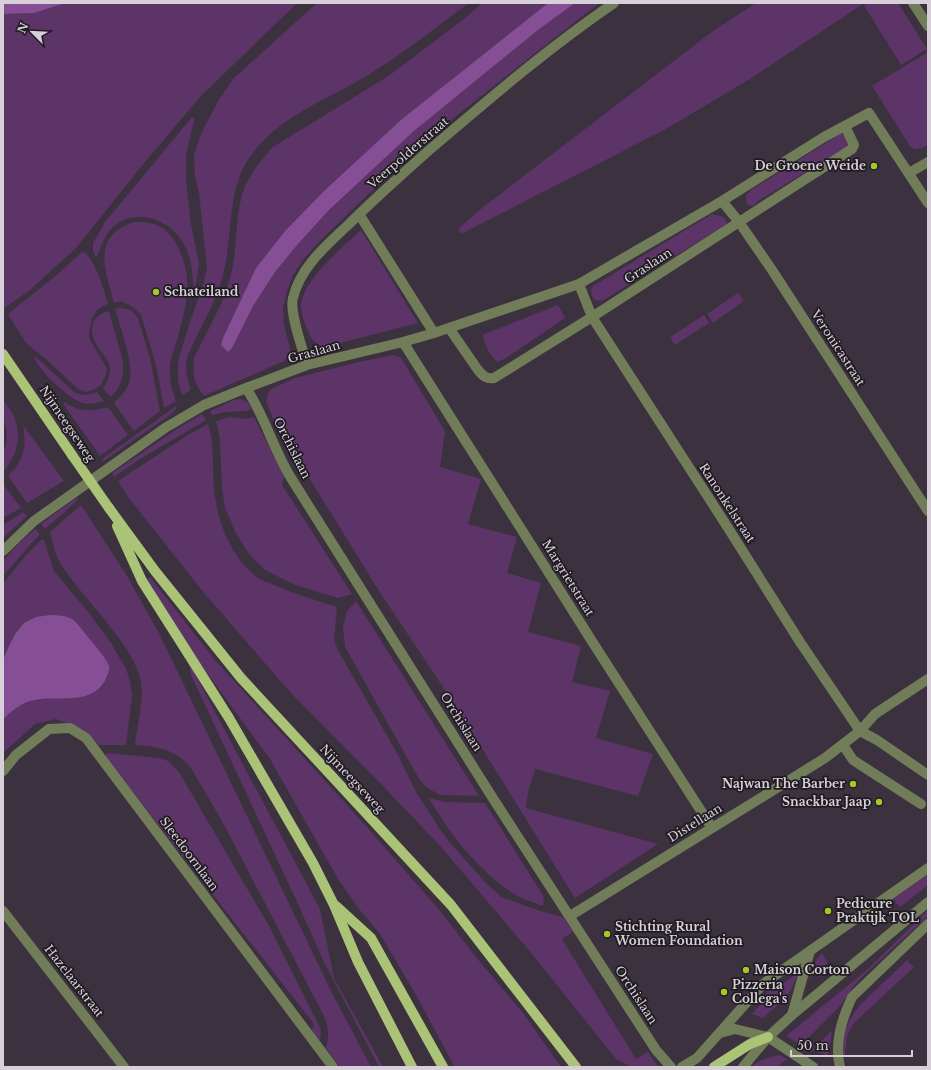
<svg xmlns="http://www.w3.org/2000/svg" width="931" height="1070" font-family="'Libre Baskerville',serif">
<style>
.green{fill:#5c3468}
.water{fill:#854e95}
.lines{fill:none;stroke-linecap:round;stroke-linejoin:round}
.minor{stroke:#717d58;stroke-width:10}
.major{stroke:#abc376;stroke-width:10}
.major-bridge{stroke:#abc376;stroke-width:10}
.poi-dot{fill:#a2c928;stroke:#201b21;stroke-width:1.5}
.labels{text-anchor:middle;stroke-width:3.5;stroke-linejoin:round;paint-order:stroke}
.street-label{font-size:12px;fill:#d7d0d9;stroke:#201b21}
.poi-label{font-size:12px;font-weight:bold;fill:#d7d0d9;stroke:#201b21;text-anchor:start}
</style>
<rect width="100%" height="100%" fill="#3c313f"/>
<path class="green" d="M65,3H297L200,97L145,162L76,248L30,290L3,309V14L34,13Z
M317,3H469C436,27 403,54 368,75C324,102 272,118 245,165C228,196 232,233 225,266C219,298 201,325 188,355C184,368 187,378 191,390L182,395L178,382V361L190,322L204,282L207,267L199,193L195,177L194,155L202,132L218,101L233,79Z
M482,3H548L402,119L325,190L285,231L256,268L252,308L275,272L298,244L329,210L414,131L538,30L575,3H600L585,14L437,131L365,197L317,244L303,260L293,275L287,291L283,308L284,324L290,349V354L284,361L204,396C194,385 192,372 194,358C207,331 224,304 231,274C237,251 235,227 240,204C244,181 257,164 273,147L390,75L469,15Z
M756,3H898L927,49L901,65L863,4L750,79L666,129L461,234L458,229L482,208L713,31Z
M928,52V145C921,148 917,152 910,146L872,86Z
M192,117L194,118V121L186,154V180L191,224L199,264L195,289L194,288C192,274 192,259 185,246C170,218 134,205 110,230C103,238 101,249 96,258L93,251V243L105,222Z
M842,133L852,145L848,147L758,201L753,206L748,205L746,201V195L751,190Z
M712,214L724,217L727,224L602,301C593,300 592,299 591,290L593,286Z
M134,222C155,222 167,226 177,245C195,281 186,305 177,341C174,349 171,357 170,365C169,377 171,389 176,401L164,408L156,365L141,315L134,308L121,301L114,303C105,270 91,236 134,222Z
M361,230L418,323L325,347C314,344 311,339 307,329C304,322 301,312 301,305C303,280 343,247 361,230Z
M84,252C96,261 104,290 108,304L98,309L92,318L89,332L90,340L107,368L106,374L101,385L93,390L87,392L78,389L47,360L26,343L8,314L59,273L81,253Z
M738,293L744,301L713,323L707,314Z
M558,305L565,318L506,358L497,362L489,352L482,335Z
M121,308L131,310L138,318L150,358L160,411L134,431L114,403C120,397 126,391 129,383C135,366 120,327 115,309Z
M109,311L123,362C124,376 121,389 110,397L103,388C108,381 112,372 109,364C106,356 99,350 95,342C88,327 93,315 109,311Z
M704,315L709,323L675,345L670,337Z
M393,355L401,358L445,431L440,467L481,479L468,524L517,537L507,573L541,583L528,632L581,646L572,682L610,691L596,738L653,754L638,796L535,769L528,793L526,808L658,844L575,898L455,705L381,594L293,452L278,431L266,401L269,391L273,388L295,378L359,362Z
M34,357H36L74,392C83,396 89,395 97,392L104,401C97,403 90,405 83,403C70,400 38,370 34,357Z
M241,399L247,402L252,409L246,411L225,412L212,415L210,411L234,400Z
M3,400C7,406 13,412 15,419C22,438 16,457 4,471L3,451L6,445L7,433L3,416Z
M63,401C78,412 91,412 108,407L128,435L100,456L64,405Z
M176,406V409L171,414L104,461L102,459Z
M202,414L206,420L137,461L114,477L112,473L174,431Z
M229,417L247,419L254,417L284,477L282,485L352,594L338,598L295,585L265,570L249,554L236,533L225,508L222,488L220,440L216,421Z
M208,424C215,446 212,466 214,488C217,521 230,556 257,577C261,581 268,582 274,585C294,594 316,600 337,607L334,640L339,652L397,753L416,792L441,831L451,844L485,882L501,897L540,911L563,917L573,932L562,939L636,1059L648,1052L658,1067H631L616,1059L532,954L442,848L381,784L290,692L204,593L128,497L118,481L188,435Z
M23,425L64,481L27,503L8,476C24,460 27,447 23,425Z
M3,484L21,508L3,518Z
M76,498L78,500L45,529L41,524Z
M81,505L124,571L158,631L333,995L371,1067H340L326,1048C329,1036 329,1028 324,1016L222,821L191,768C176,749 158,747 135,745C137,726 144,701 141,682C135,647 84,599 64,569C56,558 53,545 50,532Z
M23,512L27,516L3,538V525Z
M35,529L40,534L3,576V561L18,544Z
M41,540H44L54,571L89,613L111,643L126,669L130,681L132,696L126,745H97L76,727L56,719L35,724L3,753V720L11,712L21,705L31,701L46,699L102,686L108,677L109,667L24,623L15,634L3,660V584L25,556Z
M149,577L151,578L214,659L367,827L440,911L480,962L523,1013L561,1067H455L413,990L380,934L359,909L338,879L270,759L182,639L147,580Z
M356,601L479,796L440,795L426,787L418,777L345,647L343,627L347,611Z
M190,665L320,909L334,978L383,1067H379L324,962L298,904L191,675Z
M107,753L159,758L168,761L179,772L269,926L320,1028L321,1032L320,1041L312,1031L314,1024L106,758L105,756Z
M429,798L445,802L485,803L544,897L543,906C532,902 519,898 510,891C476,868 450,834 429,798Z
M928,874V885L900,907L893,899Z
M928,910V916L860,979L853,987L839,1007L801,1045L786,1036L867,970Z
M822,953L828,963L809,979L817,959Z
M907,960L914,967L854,1023L847,1036L845,1055L843,1057C840,1039 848,1020 859,1006Z
M798,966H800L801,969L788,996L763,1018L752,1014L767,997L766,989L774,990L796,974Z
M830,1032L832,1033L828,1055L812,1051Z
M779,1055L787,1059L777,1067H751C759,1060 769,1057 779,1055Z"/>
<path class="water" d="M3,3H65L34,13L3,14Z
M548,3H575L538,30L414,131L329,210L298,244L275,272L252,308L232,348L228,352L221,345L223,338L256,268L285,231L325,190L402,119Z
M50,615C69,616 72,616 84,632C89,639 108,659 109,667C110,671 107,677 105,681C89,707 56,694 31,701C20,704 10,712 3,720V660L9,646L15,634L24,623L36,617Z"/>
<g class="lines">
<path class="minor" d="M913,3L928,26
M909,173L928,162
M722,201L739,222L772,270L928,511
M359,214L434,333
M579,284L592,317L723,520L800,642L860,731L877,740L928,775
M449,328L478,370C483,376 486,379 494,378L592,317L852,149L854,145L845,126
M403,342L595,646L712,828
M307,365C303,350 289,312 293,298C300,267 327,245 349,224C374,199 400,176 427,152C488,100 548,48 614,3
M246,388C265,416 273,449 291,478L494,800L656,1050L671,1067
M3,551L34,521L165,428L204,405L246,388L307,365L403,342L434,333L579,284L722,201L824,137L869,113L928,203
M843,745L853,760L921,804
M3,771L16,755L49,729L70,728L86,738L333,1067
M3,911L124,1067
M570,916L825,758L860,731L875,714L928,679
M792,1015L810,951
M720,1033L735,1029L768,1037L813,1067
M682,1067L697,1058L763,984L928,868
M743,1067L768,1037L792,1015L928,902
M840,1067C834,1043 842,1019 852,997L928,924"/>
<path class="major" d="M3,354L72,455
M109,508L155,571L241,678L451,905L576,1067
M117,526L142,581L229,718L313,863L334,905L358,962L412,1067
M336,906L371,938L443,1067
M714,1067L750,1044L768,1037"/>
<path class="major-bridge" d="M72,455L109,508"/>
</g>
<g class="poi-dot">
<circle cx="874" cy="166" r="4"/>
<circle cx="156" cy="292" r="4"/>
<circle cx="853" cy="784" r="4"/>
<circle cx="879" cy="802" r="4"/>
<circle cx="828" cy="911" r="4"/>
<circle cx="607" cy="934" r="4"/>
<circle cx="746" cy="970" r="4"/>
<circle cx="724" cy="992" r="4"/>
</g>
<g class="labels">
<g class="street-label">
<text transform="translate(408 153) rotate(-41)" y="4">Veerpolderstraat</text>
<text transform="translate(648 266) rotate(-33)" y="4">Graslaan</text>
<text transform="translate(838 348) rotate(57)" y="4">Veronicastraat</text>
<text transform="translate(314 352) rotate(-16)" y="4">Graslaan</text>
<text transform="translate(67 424) rotate(56)" y="4">Nijmeegseweg</text>
<text transform="translate(292 448) rotate(63)" y="4">Orchislaan</text>
<text transform="translate(727 503) rotate(57)" y="4">Ranonkelstraat</text>
<text transform="translate(568 578) rotate(58)" y="4">Margrietstraat</text>
<text transform="translate(461 722) rotate(58)" y="4">Orchislaan</text>
<text transform="translate(352 779) rotate(47)" y="4">Nijmeegseweg</text>
<text transform="translate(695 823) rotate(-32)" y="4">Distellaan</text>
<text transform="translate(189 854) rotate(53)" y="4">Sleedoornlaan</text>
<text transform="translate(74 981) rotate(52)" y="4">Hazelaarstraat</text>
<text transform="translate(636 995) rotate(57)" y="4">Orchislaan</text>
</g>
<g class="poi-label">
<text x="866" y="170" text-anchor="end">De Groene Weide</text>
<text x="164" y="296">Schateiland</text>
<text x="845" y="788" text-anchor="end">Najwan The Barber</text>
<text x="871" y="806" text-anchor="end">Snackbar Jaap</text>
<text x="836" y="908">Pedicure<tspan x="836" dy="14">Praktijk TOL</tspan></text>
<text x="615" y="931">Stichting Rural<tspan x="615" dy="14">Women Foundation</tspan></text>
<text x="754" y="974">Maison Corton</text>
<text x="732" y="989">Pizzeria<tspan x="732" dy="14">Collega's</tspan></text>
</g>
</g>
<rect width="931" height="1070" fill="none" stroke="#d7d0d9" stroke-width="8"/>
<g transform="translate(32 32) rotate(294)" stroke="#201b21" stroke-width="3" paint-order="stroke">
<path d="M0-3L7 15L0 10L-7 15Z" fill="#d7d0d9"/>
<text y="-6" font-size="11" font-weight="bold" text-anchor="middle" fill="#d7d0d9">N</text>
</g>
<path d="M791 1050v6h121v-6" fill="none" stroke="#d7d0d9" stroke-width="2"/>
<text x="797" y="1050" font-size="12" fill="#d7d0d9" stroke="#201b21" stroke-width="3" paint-order="stroke">50 m</text>
</svg>
